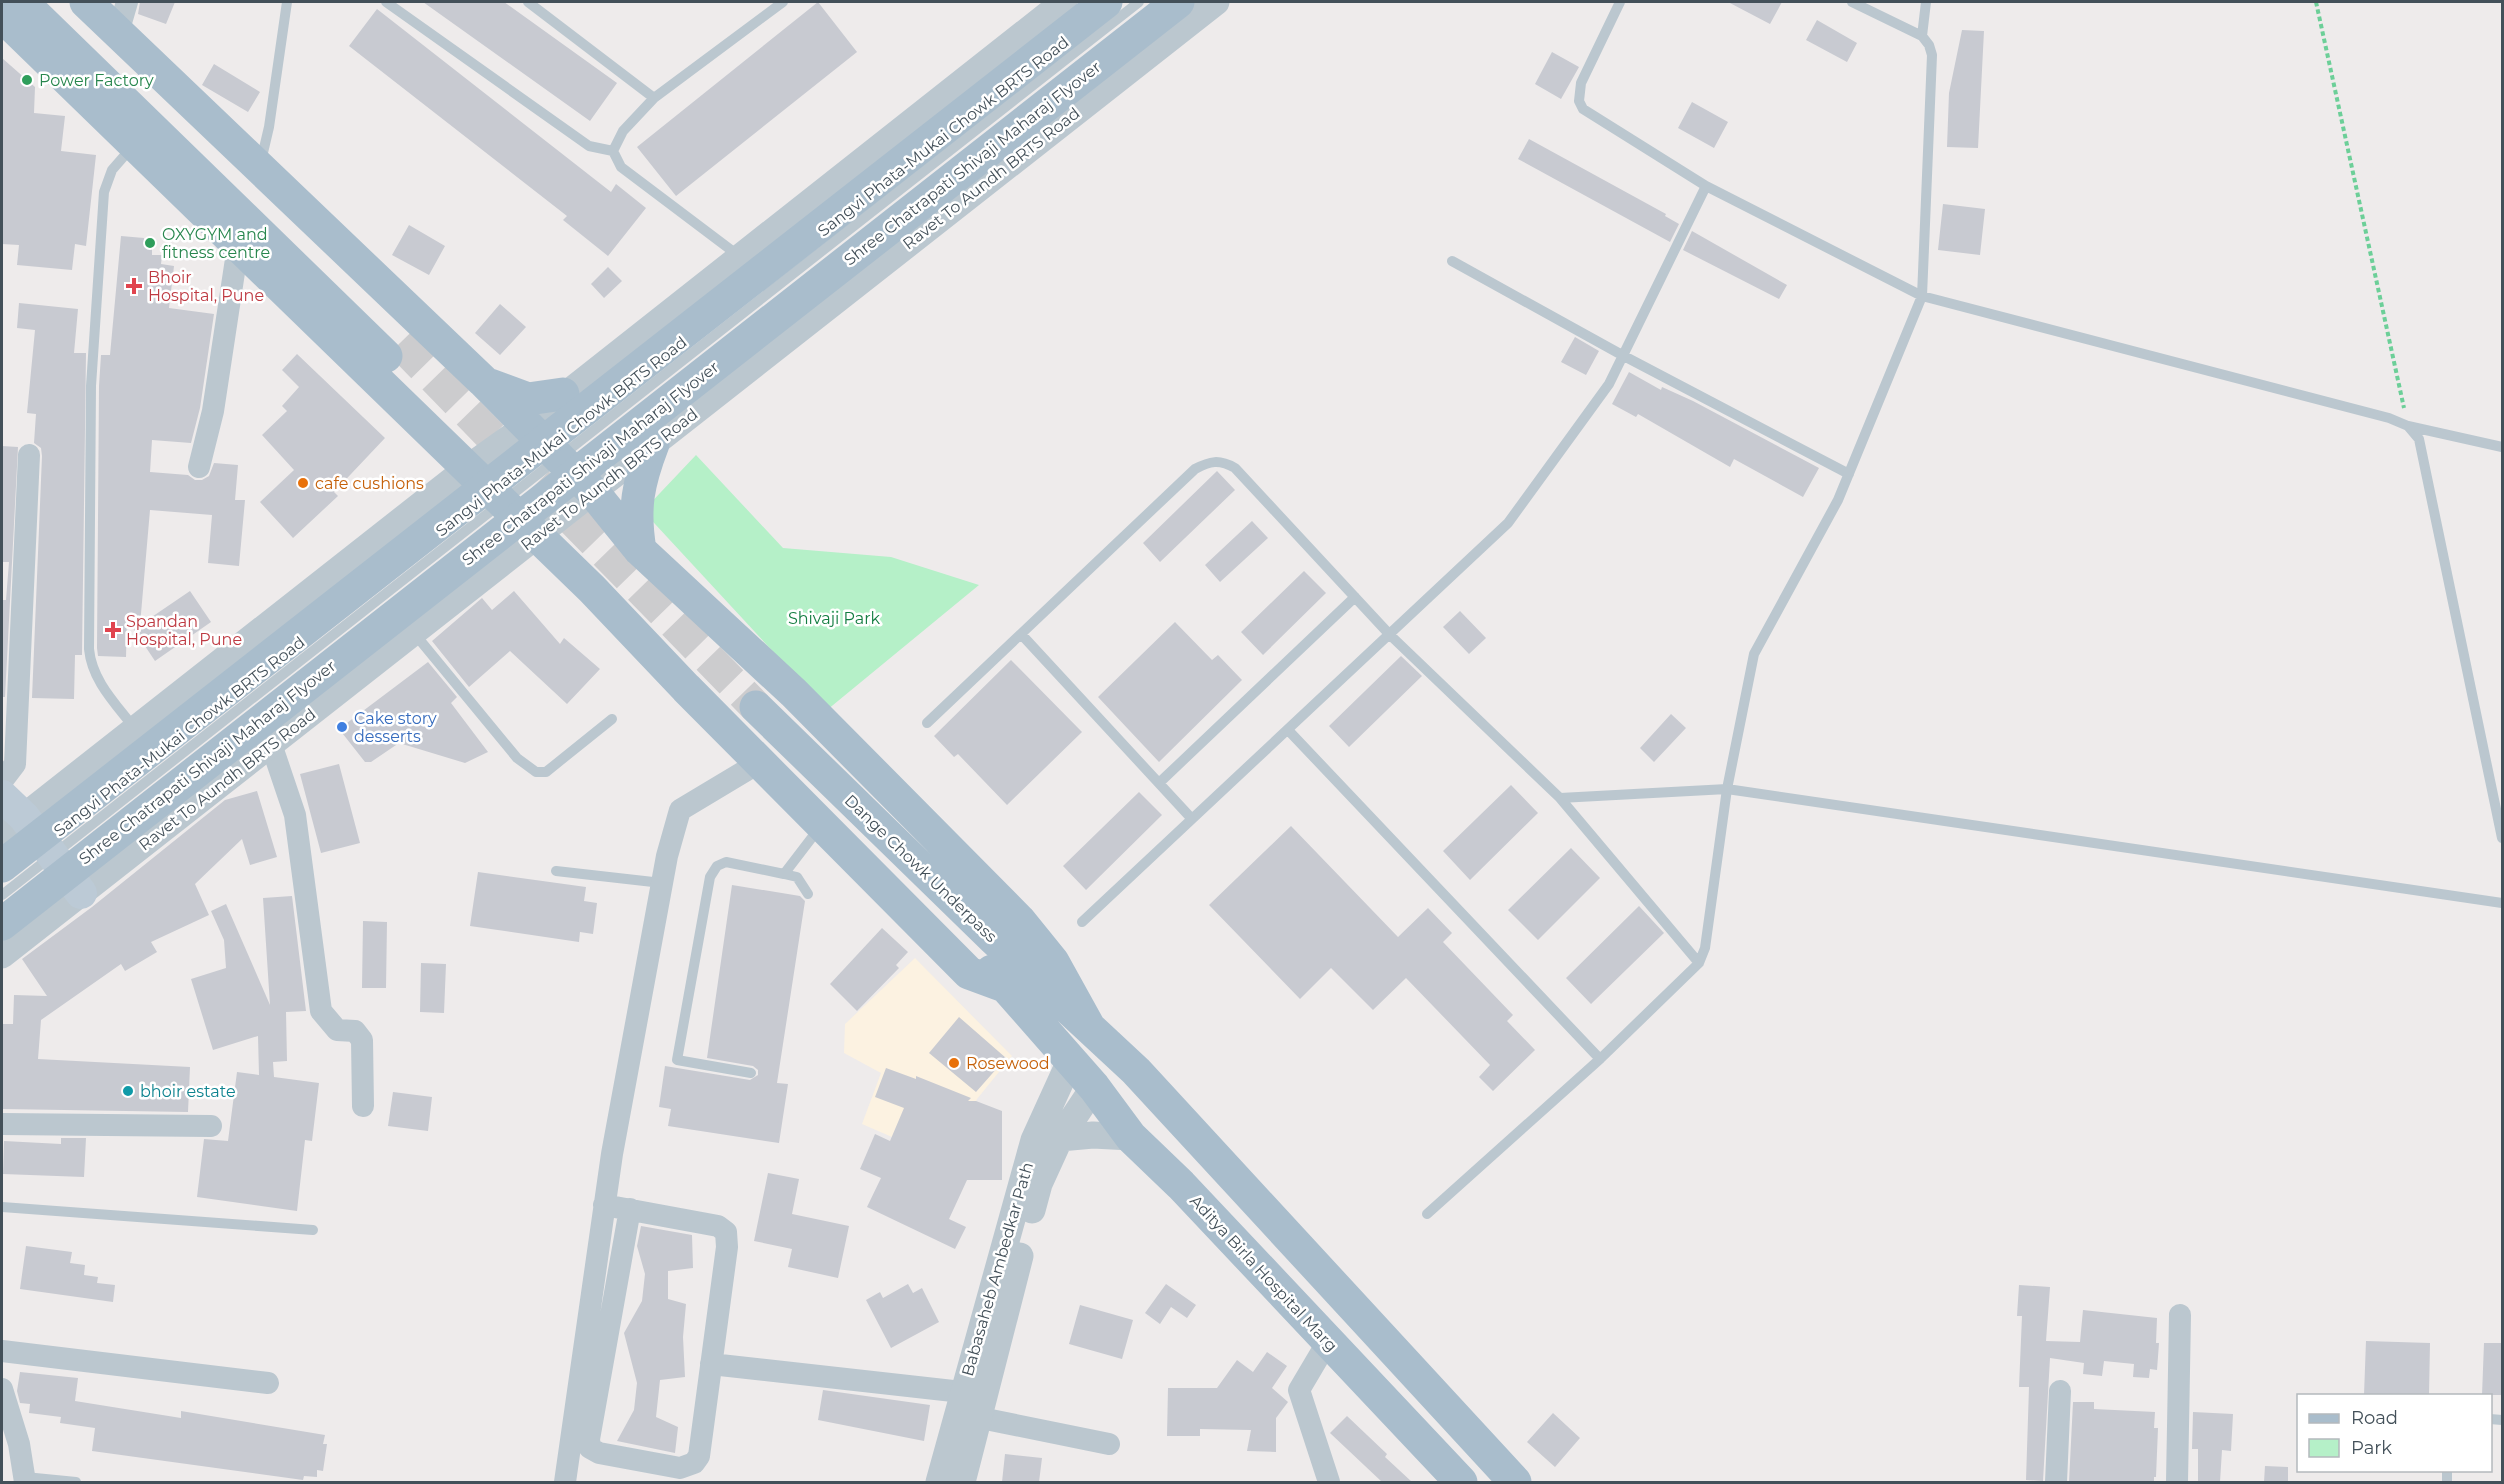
<svg xmlns="http://www.w3.org/2000/svg" width="2504" height="1484" font-family="Montserrat,sans-serif">
<style>
.commercial{fill:#fcf2e1}
.green{fill:#b5f0c8}
.building{fill:#c8cad1}
.lines{fill:none;stroke-linecap:round;stroke-linejoin:round}
.primary-tunnel{stroke:#ccccce;stroke-width:33;stroke-dasharray:33 16;stroke-linecap:butt}
.path{stroke:#6ccf98;stroke-width:4;stroke-dasharray:4.5 3;stroke-linecap:butt}
.service{stroke:#bbc7cf;stroke-width:10}
.minor{stroke:#bbc7cf;stroke-width:22}
.tertiary{stroke:#bbc7cf;stroke-width:27}
.secondary{stroke:#bccad6;stroke-width:32}
.primary{stroke:#a9bdcc;stroke-width:33}
.primary-bridge{stroke:#a9bdcc;stroke-width:33}
.leisure-dot{fill:#2e9e5b;stroke:#fff;stroke-width:2}
.health-dot{fill:#e0444e;stroke:#fff;stroke-width:2}
.food-dot{fill:#e8710a;stroke:#fff;stroke-width:2}
.shop-dot{fill:#3f7fe0;stroke:#fff;stroke-width:2}
.culture-dot{fill:#0f9aa8;stroke:#fff;stroke-width:2}
.labels{text-anchor:middle;stroke-width:5;stroke-linejoin:round;paint-order:stroke}
.leisure-label{font-size:16px;fill:#27864d;stroke:#fff;text-anchor:start}
.street-label{font-size:16px;fill:#435059;stroke:#fff}
.health-label{font-size:16px;fill:#be3a42;stroke:#fff;text-anchor:start}
.food-label{font-size:16px;fill:#c56008;stroke:#fff;text-anchor:start}
.park-label{font-size:16px;fill:#127c40;stroke:#fff}
.shop-label{font-size:16px;fill:#366cbe;stroke:#fff;text-anchor:start}
.culture-label{font-size:16px;fill:#0d838f;stroke:#fff;text-anchor:start}
</style>
<rect width="100%" height="100%" fill="#eeebeb"/>
<path class="commercial" d="M915,958L1012,1056L977,1099L952,1163L862,1124L881,1073L844,1053L845,1024Z"/>
<path class="green" d="M696,455L783,548L891,557L979,585L827,710L643,511Z"/>
<path class="building" d="M140,2H175L166,24L138,14Z
M423,2H504L617,83L590,121Z
M818,2L857,52L676,196L637,147Z
M1728,2H1782L1770,24Z
M377,9L611,192L616,184L646,208L608,256L563,220L567,216L349,46Z
M1817,20L1857,43L1847,62L1806,40Z
M1962,30L1984,31L1978,148L1947,147L1949,93Z
M1552,52L1579,67L1561,99L1535,84Z
M2,58L35,87L34,113L65,116L61,151L96,155L86,246L75,244L72,270L17,265L19,245L2,244Z
M214,64L260,92L248,112L202,85Z
M1692,102L1728,122L1714,148L1678,128Z
M1529,139L1666,214L1665,216L1679,224L1670,242L1518,159Z
M1943,204L1985,209L1980,255L1938,250Z
M409,225L445,246L429,275L392,255Z
M1692,231L1787,285L1779,299L1683,250Z
M121,236L144,238V247H152V255H162L161,264L174,266L169,308L214,314L200,408L191,443L152,440L150,472L188,475L195,480H202L209,476L214,463L238,465L235,500H245L239,566L208,563L212,515L150,510L140,625L190,591L211,622L155,661L127,619L126,657L98,656L97,648L99,386L101,355H110Z
M608,267L622,281L604,298L591,284Z
M19,303L78,309L74,353H86L82,655H75L74,699L32,698L42,456L41,448L34,443L36,414L27,413L35,330L17,328Z
M500,304L526,327L500,355L475,333Z
M1575,337L1599,351L1586,375L1561,362Z
M297,354L385,438L334,492L338,496L293,538L260,502L294,470L262,435L287,411L282,406L299,387L282,370Z
M1629,372L1661,390L1662,387L1693,401L1819,468L1803,497L1734,459L1730,467L1638,414L1636,417L1612,404Z
M2,446L18,447L5,697H2V600H6L9,562H2Z
M1217,471L1235,490L1160,562L1143,543Z
M1252,521L1268,538L1220,582L1205,565Z
M1304,571L1326,593L1263,655L1241,632Z
M514,591L560,644L564,638L600,669L567,704L510,651L469,687L432,641L482,598L492,610Z
M1460,611L1486,638L1469,654L1443,627Z
M1175,622L1212,660L1218,655L1242,680L1159,762L1098,697Z
M1401,656L1422,676L1349,747L1329,726Z
M1011,660L1082,732L1007,805L958,754L954,757L934,736Z
M428,662L457,697L451,703L488,752L465,763L399,743L371,762H365L339,729Z
M1671,714L1686,728L1654,762L1640,748Z
M339,764L360,843L321,853L300,774Z
M1511,785L1538,813L1470,880L1443,851Z
M257,791L277,857L250,865L242,839L195,884L209,915L151,942L157,952L125,971L121,964L41,1020L38,1059L190,1067L188,1112L2,1109V1024H13L14,995L47,996L22,959L92,907L225,800Z
M1139,792L1162,815L1086,890L1063,866Z
M1291,826L1398,937L1428,908L1452,933L1443,942L1513,1015L1507,1021L1535,1050L1493,1091L1479,1077L1490,1065L1406,978L1373,1010L1331,968L1300,999L1209,905Z
M1571,848L1600,878L1538,940L1508,910Z
M478,872L586,887L584,901L597,903L593,934L580,932L579,942L470,926Z
M732,885L800,896L805,901L777,1083L788,1084L779,1143L668,1126L671,1109L659,1107L665,1066L750,1080L758,1075V1070L753,1066L707,1058Z
M292,896L306,1011L286,1012L287,1061L273,1062L274,1077L319,1083L312,1141L305,1140L297,1211L197,1197L204,1139L228,1141L237,1072L259,1075L258,1036L213,1050L191,979L226,968L224,940L211,911L226,904L270,1005L263,898Z
M1639,906L1664,933L1591,1004L1566,978Z
M363,921L387,922L386,988H362Z
M882,928L908,952L896,965L899,968L857,1011L830,984Z
M421,963L446,964L444,1013L420,1012Z
M959,1017L1006,1058L976,1092L929,1053Z
M886,1068L916,1079V1076L971,1098L968,1101H976L1002,1111V1180H967L949,1219L966,1227L955,1249L867,1207L881,1178L860,1169L875,1134L890,1141L904,1108L875,1097Z
M393,1092L432,1097L428,1131L388,1126Z
M61,1138H86L84,1177L3,1174L4,1141L61,1144Z
M768,1173L799,1179L792,1214L849,1226L838,1278L788,1267L792,1249L754,1241Z
M641,1226L692,1235L693,1268L668,1271V1299L686,1304L683,1337L685,1377L660,1380L656,1417L678,1427L675,1453L617,1441L634,1410L637,1383L624,1333L642,1301L645,1274L637,1246Z
M26,1246L72,1252L70,1263L85,1265L84,1275L98,1277L97,1283L115,1285L113,1302L20,1289Z
M908,1284L913,1293L922,1288L939,1322L891,1348L866,1300L880,1292L883,1298Z
M1166,1284L1196,1305L1187,1318L1171,1307L1160,1324L1145,1313Z
M2019,1285L2050,1287L2046,1341L2080,1342L2083,1310L2157,1318L2156,1343H2159L2157,1370L2150,1369L2149,1378L2133,1377L2134,1364L2104,1361L2102,1376L2083,1374L2084,1363L2050,1358L2043,1481L2026,1480L2029,1387H2019L2022,1316H2017Z
M1080,1305L1133,1320L1122,1359L1069,1344Z
M2366,1341L2430,1343L2429,1395H2364Z
M2484,1343H2502V1395H2482Z
M1267,1352L1287,1366L1272,1388L1288,1402L1276,1418V1452L1247,1451L1251,1430L1200,1429V1436H1167L1168,1388H1217L1237,1360L1253,1372Z
M20,1372L78,1378L75,1401L181,1418V1411L325,1435L323,1444H327L323,1471L317,1470V1477L304,1476L303,1480L92,1451L95,1428L60,1423L61,1417L29,1413L30,1404L20,1403L17,1391Z
M823,1390L930,1405L924,1441L818,1420Z
M2073,1402H2094V1409L2155,1412L2154,1428H2158L2156,1477H2154V1482H2069Z
M2193,1412L2233,1414L2231,1451L2222,1450L2220,1482H2198V1449H2192Z
M1553,1413L1580,1438L1555,1467L1527,1442Z
M1347,1416L1387,1454L1385,1457L1412,1482H1382L1330,1433Z
M1005,1454L1042,1458L1039,1482H1002Z
M2265,1466L2288,1467V1482H2264Z"/>
<g class="lines">
<path class="primary-tunnel" d="M400,343L756,707"/>
<path class="path" d="M2316,2L2404,408"/>
<path class="service" d="M386,2L589,146L613,151
M528,2L654,98L623,131L613,151L621,167L739,256
M1620,2L1581,83L1579,101L1583,109L1706,186
M1852,2L1922,36L1929,45L1932,55L1922,296L2389,418L2408,426L2419,439L2502,838
M1922,36L1926,2
M654,98L783,2
M132,147L112,170L104,192L91,386L89,649C92,681 116,704 135,729
M261,161L269,127L287,2
M1452,261L1622,355L1849,474
M2408,426L2502,447
M414,633L517,758L536,772H546L612,719
M1021,634L1192,819
M927,723L1195,469C1210,461 1219,459 1235,468L1390,635L1560,798L1727,789L2502,903
M1288,730L1600,1059
M1159,783L1355,597
M1560,798L1699,963
M556,871L662,883
M784,874L797,877L808,894
M2,895L1139,2
M1082,922L1508,523L1609,384L1706,186L1922,296L1838,500L1754,654L1727,789L1705,948L1699,963L1600,1059L1427,1214
M751,1073L677,1060L710,877L717,866L726,862L784,874L820,827
M2,1207L313,1230
M2490,1419L2502,1420
M25,1477L76,1482
M2447,1482V1470"/>
<path class="minor" d="M118,33L127,2
M199,467L213,411L238,246
M271,744L295,815L321,1011L337,1030L355,1031L362,1040L363,1106
M2,781L15,764L29,455
M2,1124L211,1126
M604,1205L718,1226L726,1232L727,1247L699,1456L694,1463L680,1468L599,1453L590,1448L589,1439L630,1209
M1328,1341L1299,1390L1329,1482
M2,1351L268,1383
M711,1364L962,1392
M2,1389L19,1444L25,1482
M961,1414L1109,1444
M565,1482L612,1154L667,856L680,810L760,762
M2056,1482L2060,1391
M2177,1482L2180,1315"/>
<path class="tertiary" d="M2,834L468,468L525,427L1064,2
M2,955L1216,2
M1060,1138L1094,1087
M1032,1210L1039,1184L1060,1138L1093,1135L1131,1137
M939,1482L1034,1140L1070,1061
M962,1482L1020,1256"/>
<path class="secondary" d="M2,796L24,817L81,893"/>
<path class="primary" d="M22,2L386,356
M86,2L483,381L593,492L640,550L794,693L1019,920L1053,962L1089,1027
M2,16L592,589L686,688L969,973L1007,987
M490,385L528,399L563,394
M640,550C633,508 638,483 653,444
M756,707L994,939L1136,1071L1515,1482
M992,971L1094,1087L1131,1137L1181,1185L1461,1482"/>
<path class="primary-bridge" d="M2,866L1106,2
M2,924L1178,2"/>
</g>
<g class="leisure-dot">
<circle cx="27" cy="80" r="6"/>
<circle cx="150" cy="243" r="6"/>
</g>
<g class="health-dot">
<path d="M131 277h6v6h6v6h-6v6h-6v-6h-6v-6h6z"/>
<path d="M110 621h6v6h6v6h-6v6h-6v-6h-6v-6h6z"/>
</g>
<g class="food-dot">
<circle cx="303" cy="483" r="6"/>
<circle cx="954" cy="1063" r="6"/>
</g>
<circle class="shop-dot" cx="342" cy="727" r="6"/>
<circle class="culture-dot" cx="128" cy="1091" r="6"/>
<g class="labels">
<g class="leisure-label">
<text x="39" y="86">Power Factory</text>
<text x="162" y="240">OXYGYM and<tspan x="162" dy="18">fitness centre</tspan></text>
</g>
<g class="street-label">
<text transform="translate(943 136) rotate(-38)" y="6">Sangvi Phata-Mukai Chowk BRTS Road</text>
<text transform="translate(972 163) rotate(-38)" y="6">Shree Chatrapati Shivaji Maharaj Flyover</text>
<text transform="translate(991 178) rotate(-38)" y="6">Ravet To Aundh BRTS Road</text>
<text transform="translate(561 436) rotate(-38)" y="6">Sangvi Phata-Mukai Chowk BRTS Road</text>
<text transform="translate(590 463) rotate(-38)" y="6">Shree Chatrapati Shivaji Maharaj Flyover</text>
<text transform="translate(609 479) rotate(-38)" y="6">Ravet To Aundh BRTS Road</text>
<text transform="translate(179 736) rotate(-38)" y="6">Sangvi Phata-Mukai Chowk BRTS Road</text>
<text transform="translate(207 762) rotate(-38)" y="6">Shree Chatrapati Shivaji Maharaj Flyover</text>
<text transform="translate(227 779) rotate(-38)" y="6">Ravet To Aundh BRTS Road</text>
<text transform="translate(921 868) rotate(44)" y="6">Dange Chowk Underpass</text>
<text transform="translate(997 1269) rotate(-74)" y="6">Babasaheb Ambedkar Path</text>
<text transform="translate(1264 1273) rotate(47)" y="6">Aditya Birla Hospital Marg</text>
</g>
<g class="health-label">
<text x="148" y="283">Bhoir<tspan x="148" dy="18">Hospital, Pune</tspan></text>
<text x="126" y="627">Spandan<tspan x="126" dy="18">Hospital, Pune</tspan></text>
</g>
<g class="food-label">
<text x="315" y="489">cafe cushions</text>
<text x="966" y="1069">Rosewood</text>
</g>
<g class="park-label">
<text x="834" y="624">Shivaji Park</text>
</g>
<g class="shop-label">
<text x="354" y="724">Cake story<tspan x="354" dy="18">desserts</tspan></text>
</g>
<g class="culture-label">
<text x="140" y="1097">bhoir estate</text>
</g>
</g>
<rect width="2504" height="1484" fill="none" stroke="#435059" stroke-width="6"/>
<rect x="2297" y="1394" width="195" height="78" fill="#ffffff" stroke="#b4b9bd" stroke-width="1.5"/>
<rect x="2309" y="1414" width="30" height="9" fill="#a9bdcc" stroke="#b4b9bd" stroke-width="1.5"/>
<text x="2351" y="1424" font-size="18" fill="#435059">Road</text>
<rect x="2309" y="1439" width="30" height="18" fill="#b5f0c8" stroke="#b4b9bd" stroke-width="1.5"/>
<text x="2351" y="1454" font-size="18" fill="#435059">Park</text>
</svg>
